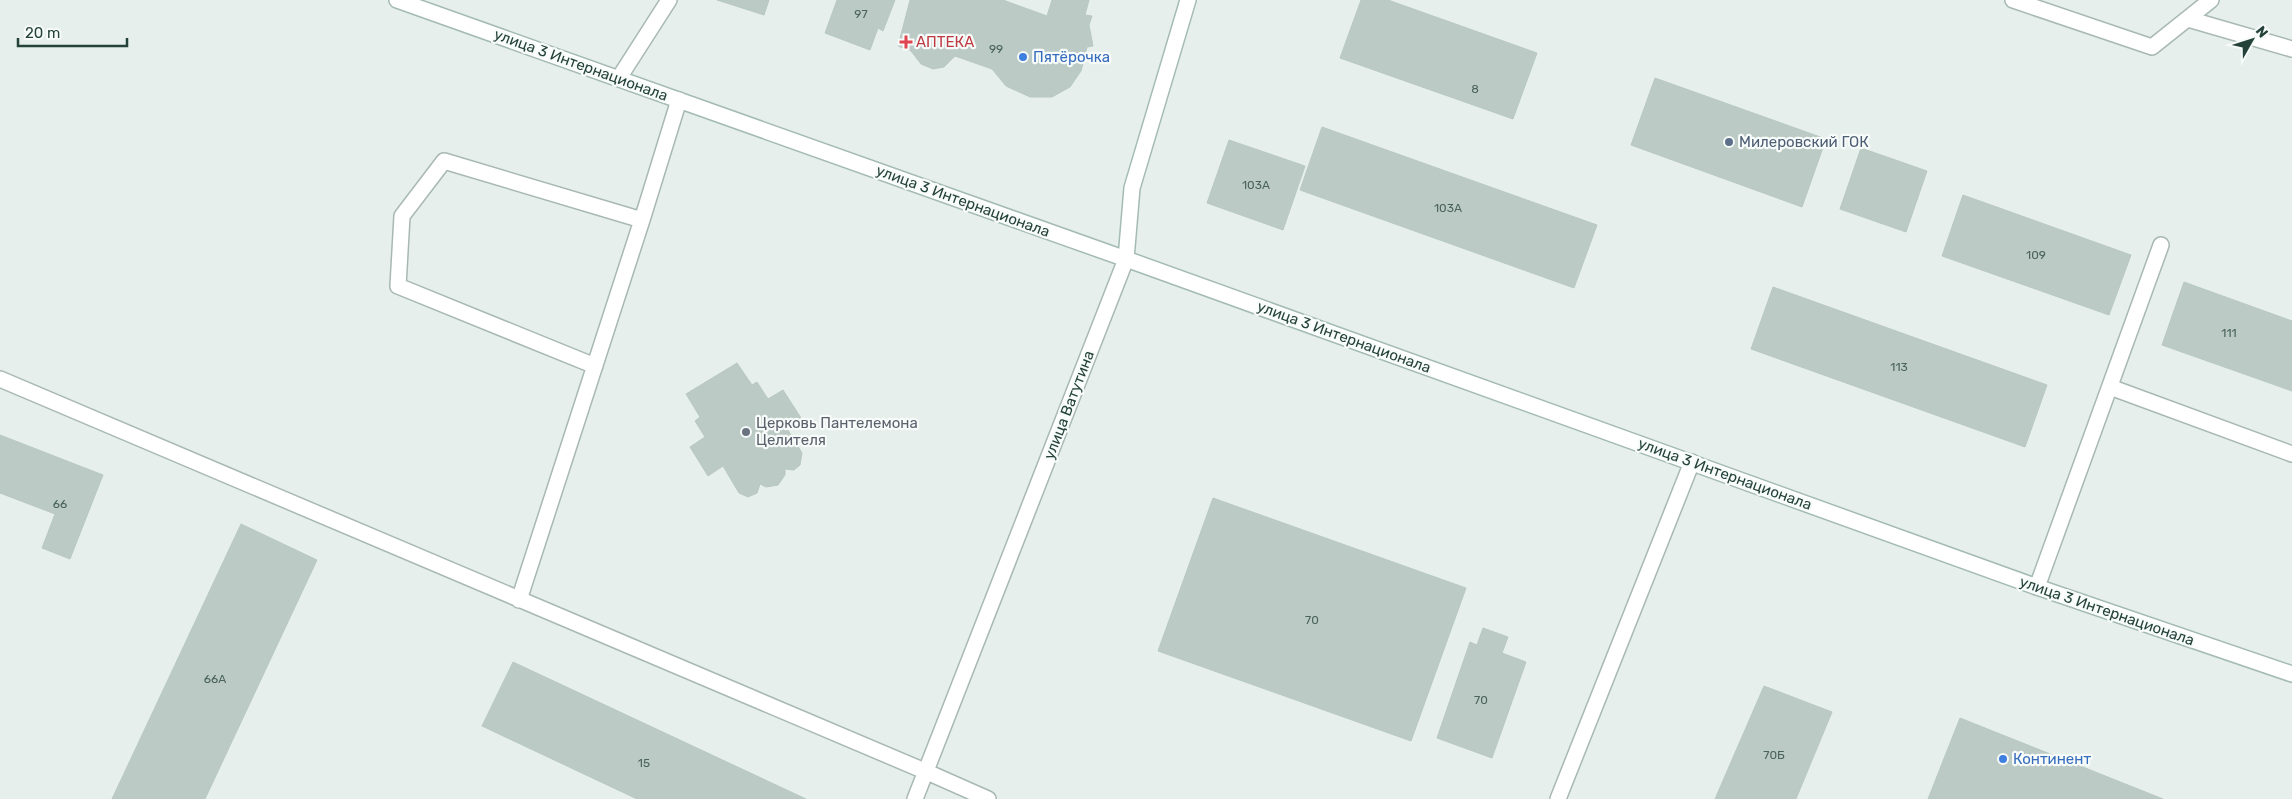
<svg xmlns="http://www.w3.org/2000/svg" width="2292" height="799" font-family="Rubik,sans-serif">
<style>
.building{fill:#bbcac4;stroke:#b8c9c2}
.lines{fill:none;stroke-linecap:round;stroke-linejoin:round}
.lane-casing{stroke:#a8b8b2;stroke-width:18}
.street-casing{stroke:#a8b8b2;stroke-width:18}
.secondary-casing{stroke:#a4bbb3;stroke-width:18}
.lane{stroke:#fff;stroke-width:15}
.street{stroke:#fff;stroke-width:15}
.secondary{stroke:#fff;stroke-width:15}
.health-dot{fill:#e0444e;stroke:#f7fbf9;stroke-width:2}
.shop-dot{fill:#3f7fe0;stroke:#f7fbf9;stroke-width:2}
.service-dot{fill:#5c6f8a;stroke:#f7fbf9;stroke-width:2}
.worship-dot{fill:#6b7280;stroke:#f7fbf9;stroke-width:2}
.labels{text-anchor:middle;stroke-width:4.5;stroke-linejoin:round;paint-order:stroke}
.number-label{font-size:12px;fill:#4a645c}
.health-label{font-size:15px;fill:#be3a42;stroke:#f7fbf9;text-anchor:start}
.shop-label{font-size:15px;fill:#366cbe;stroke:#f7fbf9;text-anchor:start}
.street-label{font-size:15px;fill:#24423a;stroke:#f7fbf9}
.service-label{font-size:15px;fill:#4e5e75;stroke:#f7fbf9;text-anchor:start}
.worship-label{font-size:15px;fill:#5b616d;stroke:#f7fbf9;text-anchor:start}
</style>
<rect width="100%" height="100%" fill="#e6efeb"/>
<path class="building" d="M717,0H769L764,15Z
M837,0H895L883,31L878,28L870,50L825,33Z
M910,0H1003L1047,16L1052,0H1089L1085,15L1092,16L1089,25L1093,46L1087,47L1081,71L1070,87L1052,97H1030L1006,86L992,69L955,56L944,67L933,69L921,64L911,51L898,46Z
M1361,0H1388L1537,53L1513,119L1340,58Z
M1655,78L1826,139L1802,207L1631,145Z
M1322,127L1597,225L1574,288L1300,190Z
M1229,140L1305,166L1283,230L1207,203Z
M1861,148L1927,171L1906,232L1840,209Z
M1963,195L2131,255L2109,315L1942,256Z
M2184,282L2292,321V391L2162,345Z
M1773,287L2047,385L2025,447L1751,349Z
M737,363L752,385L757,382L768,399L783,390L801,418L786,427L802,453L800,465L794,470L785,469V475L778,485L766,487L760,484L757,493L748,497L739,493L723,466L708,476L690,447L705,437L695,421L700,417L686,394Z
M0,435L103,475L70,559L42,548L55,514L0,493Z
M1213,498L1466,588L1411,741L1158,651Z
M241,524L317,560L205,799H112Z
M1483,628L1508,637L1502,653L1526,662L1492,758L1437,738L1470,642L1477,645Z
M513,662L806,799H637L482,726Z
M1764,686L1832,712L1796,799H1715Z
M1960,718L2163,799H1928Z"/>
<g class="lines">
<g class="lane-casing">
<path id="lane" d="M2013,0L2152,47L2211,0
M2188,19L2292,49
M595,366L398,286L402,216L444,161L642,220
M0,379L927,772
M2110,387L2292,454
M2037,587L2161,245
M519,600L642,220L679,100
M1558,799L1692,462"/>
</g>
<g class="street-casing">
<path id="street" d="M619,78L669,0
M927,772L988,799
M915,799L1126,259"/>
</g>
<g class="secondary-casing">
<path id="secondary" d="M397,0L1126,259L2037,587L2292,674
M1126,259L1132,188L1188,0"/>
</g>
<use href="#lane" class="lane"/>
<use href="#street" class="street"/>
<use href="#secondary" class="secondary"/>
</g>
<path class="health-dot" d="M903.5 34.5h5v5h5v5h-5v5h-5v-5h-5v-5h5z"/>
<g class="shop-dot">
<circle cx="1023" cy="57" r="5"/>
<circle cx="2003" cy="759" r="5"/>
</g>
<circle class="service-dot" cx="1729" cy="142" r="5"/>
<circle class="worship-dot" cx="746" cy="432" r="5"/>
<g class="labels">
<g class="number-label">
<text x="861" y="18">97</text>
<text x="996" y="53">99</text>
<text x="1475" y="93">8</text>
<text x="1256" y="189">103А</text>
<text x="1448" y="212">103А</text>
<text x="2036" y="259">109</text>
<text x="2229" y="337">111</text>
<text x="1899" y="371">113</text>
<text x="60" y="508">66</text>
<text x="1312" y="624">70</text>
<text x="215" y="683">66А</text>
<text x="1481" y="704">70</text>
<text x="1774" y="759">70Б</text>
<text x="644" y="767">15</text>
</g>
<g class="health-label">
<text x="916" y="47">АПТЕКА</text>
</g>
<g class="shop-label">
<text x="1033" y="62">Пятёрочка</text>
<text x="2013" y="764">Континент</text>
</g>
<g class="street-label">
<text transform="translate(581 65) rotate(20)" y="5">улица 3 Интернационала</text>
<text transform="translate(963 201) rotate(20)" y="5">улица 3 Интернационала</text>
<text transform="translate(1344 337) rotate(20)" y="5">улица 3 Интернационала</text>
<text transform="translate(1069 405) rotate(-69)" y="5">улица Ватутина</text>
<text transform="translate(1725 474) rotate(20)" y="5">улица 3 Интернационала</text>
<text transform="translate(2107 611) rotate(19)" y="5">улица 3 Интернационала</text>
</g>
<g class="service-label">
<text x="1739" y="147">Милеровский ГОК</text>
</g>
<g class="worship-label">
<text x="756" y="428">Церковь Пантелемона<tspan x="756" dy="17">Целителя</tspan></text>
</g>
</g>
<g transform="translate(2252 40) rotate(51)" stroke="#f7fbf9" stroke-width="4" paint-order="stroke">
<path d="M0-4L9 19L0 12L-9 19Z" fill="#24423a"/>
<text y="-8" font-size="14" font-weight="bold" text-anchor="middle" fill="#24423a">N</text>
</g>
<path d="M18 38v8h109v-8" fill="none" stroke="#24423a" stroke-width="2.5"/>
<text x="25" y="38" font-size="15" fill="#24423a" stroke="#f7fbf9" stroke-width="4" paint-order="stroke">20 m</text>
</svg>
